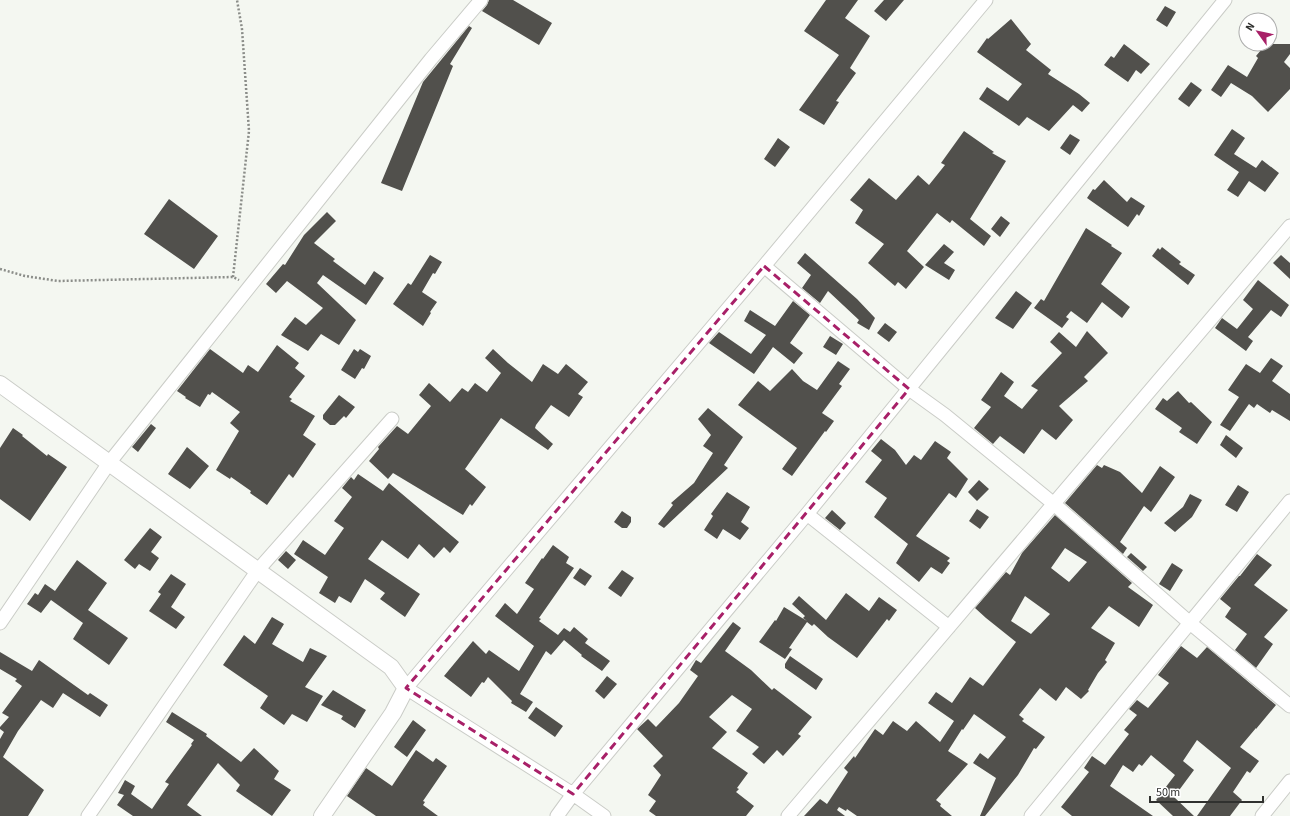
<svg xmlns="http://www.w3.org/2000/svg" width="1290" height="816" font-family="'Source Sans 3',sans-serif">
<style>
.building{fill:#51504c;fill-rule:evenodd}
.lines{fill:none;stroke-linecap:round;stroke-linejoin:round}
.minor-casing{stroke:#caccc7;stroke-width:15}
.tertiary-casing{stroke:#caccc7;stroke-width:18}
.path{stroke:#8b8d89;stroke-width:2.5;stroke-dasharray:2 2;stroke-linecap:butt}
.minor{stroke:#fff;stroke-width:13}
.tertiary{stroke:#fff;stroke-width:16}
.marked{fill:none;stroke:#a82068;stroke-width:3;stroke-dasharray:8 5;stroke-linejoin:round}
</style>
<rect width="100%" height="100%" fill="#f4f7f1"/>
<path class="building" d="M489,0H513L552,23L539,45L482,11L487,5Z
M826,0H858L845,18L870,36L850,68L856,73L836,101L839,102L824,125L799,110L839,55L804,31Z
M884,0H904L886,21L874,11Z
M1165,6L1176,12L1167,27L1156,20Z
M1011,19L1031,44L1026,50L1051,70L1048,74L1079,94L1090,103L1082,112L1073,105L1049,131L1027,117L1019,126L979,99L987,87L1008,101L1022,84L977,52L987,38L988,39Z
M469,26L472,28L450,64L453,66L402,191L381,183L423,82Z
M1124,44L1150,64L1141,74L1136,70L1128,82L1104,65L1111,56L1114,58Z
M1266,44H1290V54L1284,62L1290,68V89L1268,112L1252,96L1231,83L1221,97L1211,90L1228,65L1247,77L1258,58L1256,56Z
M1191,82L1202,90L1189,107L1178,99Z
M1232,129L1245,138L1234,154L1256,168L1262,160L1279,173L1265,192L1249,181L1238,197L1227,190L1239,172L1214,155Z
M964,131L994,152L992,153L1006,161L970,219L991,236L984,246L952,220L950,223L937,213L907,251L924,267L906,289L898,282L895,286L868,263L884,244L855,223L863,210L850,200L869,178L896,200L918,175L929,185L945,165L941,163Z
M1070,134L1080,140L1070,155L1060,148Z
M778,138L790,147L775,167L764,159Z
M1104,180L1127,202L1131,197L1145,206L1139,216L1137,214L1128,227L1087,198L1093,189L1095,190Z
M169,199L218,236L194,269L144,234Z
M327,212L336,221L314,243L335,259L333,261L365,285L374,271L384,278L366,305L323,275L317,283L356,320L339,345L321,334L308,351L281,335L295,317L306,325L323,308L287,281L276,293L266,284L283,264L285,265L304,235Z
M1001,216L1010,223L1000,237L991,229Z
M1086,228L1112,245L1111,246L1122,253L1101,284L1130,307L1122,318L1102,302L1087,323L1071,311L1066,317L1069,319L1062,328L1034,308L1041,299L1044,301Z
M944,244L954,252L944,263L955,270L949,280L925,265Z
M1162,247L1181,262L1179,264L1195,275L1188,285L1152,256L1158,248L1160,250Z
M805,253L857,299L875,318L869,330L857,323L859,320L828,291L820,303L802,288L811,275L797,263Z
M430,255L442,262L435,274L433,273L422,292L437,302L430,312L431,313L423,326L393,304L408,283L411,285Z
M1281,255L1290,263V279L1273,263Z
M1258,280L1289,305L1281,317L1271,310L1248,337L1253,341L1246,351L1215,328L1222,318L1237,329L1253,309L1243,300Z
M1016,291L1032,303L1013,329L995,318Z
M793,301L810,315L790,343L803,353L794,364L773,347L754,374L709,343L719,332L751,354L766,335L744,321L750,310L775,326Z
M885,323L897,332L889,342L877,333Z
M1087,331L1108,353L1084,377L1088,381L1059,406L1073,420L1056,440L1042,429L1024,454L1000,436L993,444L974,428L991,407L981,400L1001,372L1014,382L1004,396L1022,409L1038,390L1031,386L1062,353L1050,342L1059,332L1076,347Z
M830,336L843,344L836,355L823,347Z
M277,345L299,363L295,368L305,376L289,397L292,399L290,401L315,416L303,435L316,444L293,478L289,474L267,505L250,493L251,491L231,477L230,479L216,470L239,431L230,423L240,412L212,392L210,395L208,394L200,407L185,398L186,397L177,391L210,349L243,373L248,365L258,372Z
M354,349L358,352L360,349L371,356L364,369L362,368L355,379L341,370Z
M493,349L508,363L532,382L543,364L558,374L566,364L588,382L578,394L583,397L569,417L551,405L536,425L535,428L553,444L548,450L501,418L465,469L486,487L472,506L470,504L463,515L393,473L388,479L369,461L379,449L378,447L397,426L408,434L431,406L419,395L429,383L450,402L462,388L468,392L475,383L487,392L501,373L485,358Z
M1271,358L1283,366L1272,381L1290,394V421L1272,410L1270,413L1257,404L1254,408L1249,404L1230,431L1220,425L1239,397L1228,390L1246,364L1260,373Z
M838,361L850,369L839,384L842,386L822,413L834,421L826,432L825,431L792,476L782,469L797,448L738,405L758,381L770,391L792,369L803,381L817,390Z
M1178,391L1189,403L1191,402L1212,422L1197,444L1179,432L1182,428L1155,409L1163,398L1167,401Z
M339,395L355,407L346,418L344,416L335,425H330L323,419V415Z
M708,408L743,437L724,465L728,468L664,528L658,524L673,505L671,503L694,483L713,453L703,446L711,435L698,419Z
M151,424L156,428L138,452L132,447Z
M13,428L23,435L22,436L47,456L48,454L67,467L30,521L0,499V448Z
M1226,435L1243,448L1236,458L1220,445Z
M881,439L895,450L906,465L914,455L921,460L935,441L951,452L947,458L968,479L956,498L949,493L916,536L950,558L947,561L950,563L942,574L931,567L919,582L896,563L908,544L874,517L887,498L865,482L882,460L871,451Z
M187,447L209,466L190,489L168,474Z
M1097,465L1102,468L1104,465L1120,472L1142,493L1160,466L1175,477L1151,512L1144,506L1120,542L1127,548L1123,554L1065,503Z
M358,474L383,491L389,483L459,542L450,553L444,547L434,558L419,544L408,559L382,540L368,559L420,594L405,617L380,599L385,593L365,579L351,603L339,596L335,603L319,593L328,577L294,554L303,540L325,555L344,528L334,521L352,497L342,488L351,477L354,480Z
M979,480L989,489L977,501L968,492Z
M1238,485L1249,492L1237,512L1225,505Z
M727,492L750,507L741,522L749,528L740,540L723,529L717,539L704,530L713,516L711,514Z
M1190,494L1202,500L1192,517L1175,532L1164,523L1183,507Z
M977,509L989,517L980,529L969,521Z
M832,510L846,523L840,530L825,518Z
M622,511L631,517V522L627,528H622L614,522Z
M1055,515L1132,583L1128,587L1153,605L1139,627L1109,606L1091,628L1115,643L1105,660L1107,662L1098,673L1088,690L1089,691L1081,699L1066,687L1056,701L1040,688L1019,715L1024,719L1022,721L1045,737L1036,749L1034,748L1018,775L985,816H980L996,778L973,763L980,753L988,759L1006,737L974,714L963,730L962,729L948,751L968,764L936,800L941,804L940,806L952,816H857L847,809L846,811L839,807L837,810L845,816H804L820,799L827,804L848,772L844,768L854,756L855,758L875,729L883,735L893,721L907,731L916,721L940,742L954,721L928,703L936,692L952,703L970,677L983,686L1016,642L986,618L975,608L1006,572L1010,575L1022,553ZM1065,548L1087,562L1069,582L1051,568ZM1025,596L1050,614L1031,634L1011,621Z
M150,528L162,537L151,552L159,558L150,571L139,564L135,569L124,560Z
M553,545L569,557L566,563L574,568L539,618L541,619L539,621L558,635L564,628L570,632L574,627L588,639L585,643L610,661L602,671L581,656L582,655L564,640L551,655L546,651L520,694L533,702L526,712L511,703L512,701L488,677L484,683L482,682L471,697L444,676L473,641L486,654L489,650L519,671L534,646L495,616L505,603L517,614L534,589L525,583L542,558L543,559Z
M286,551L296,560L288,569L278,560Z
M1131,553L1147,567L1143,571L1127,557Z
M1257,554L1272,565L1254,585L1288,610L1264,637L1273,644L1256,668L1235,650L1247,634L1225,617L1231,608L1220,599L1239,576H1240Z
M77,560L107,583L88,610L128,638L109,665L73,639L83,623L51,600L41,613L27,604L35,593L38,595L45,584L55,591Z
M1172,563L1183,570L1170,591L1159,584Z
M580,568L592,576L585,586L573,578Z
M622,570L634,578L621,597L608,588Z
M171,574L186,584L171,607L185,617L176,629L149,611L161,594L158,592Z
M846,593L869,611L879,597L897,610L889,621L887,619L857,658L828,637L814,624L812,626L807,622L789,648L792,649L785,659L759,642L775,620L776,621L784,607L807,621L803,618L805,616L792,604L799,596L826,620Z
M272,617L284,624L272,644L303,662L310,648L327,656L305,687L323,696L307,722L292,714L284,725L260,708L268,696L223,665L244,635L255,644Z
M733,622L741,628L725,651L751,670L772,690L774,688L812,717L798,734L801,736L783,756L777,750L764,764L752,754L759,747L736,731L752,709L732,695L709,717L727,732L712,748L748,773L737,788L739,789L736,792L754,806L746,816H656L649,811L656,801L648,795L661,775L653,766L663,756L637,729L648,719L656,727L679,703L698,676L690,670L696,660L701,663Z
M1181,646L1197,658L1207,647L1276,705L1256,729V728L1240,747L1259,761L1250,773L1247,771L1233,792L1242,800L1230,816H1197L1231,768L1197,740L1183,761L1194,770L1174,797L1194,816H1173L1156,800L1175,775L1151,755L1142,766L1139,764L1133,772L1123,765L1110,786L1153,816H1072L1061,807L1089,772L1084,768L1092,756L1105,765L1129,734L1124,730L1137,715L1129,709L1137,700L1148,708L1169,683L1158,675Z
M0,652L32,671L39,660L88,695L90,693L108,705L100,717L63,693L53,708L41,700L18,731L3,757L44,790L28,816H0V739L4,732L0,729V727L9,717L2,713L22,686L15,681L17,679L0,669Z
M790,656L823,679L816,690L785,668V664Z
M607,676L617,684L604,699L595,691Z
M333,690L366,710L355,728L341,719L343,716L321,705Z
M536,707L563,726L555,737L528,718Z
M172,712L207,734L206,736L241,762L254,748L279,771L274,779L291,790L272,816L236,791L240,785L218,763L187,805L202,816H133L117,805L124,795L118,793L125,780L135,786L131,794L152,809L169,784L165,782L192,745L191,744L194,740L166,722Z
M413,720L426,730L407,757L394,747Z
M416,750L433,762L436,758L447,766L423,801L425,802L423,805L438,816H376L347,796L366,768L392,786Z"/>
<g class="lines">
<g class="minor-casing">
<path id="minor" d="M764,266L909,389L945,415L1054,504L1190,623L1290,706
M807,514L949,627
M0,623L109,463L431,59L481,0
M88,816L258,570L392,419
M557,816L573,794L807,514L1225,0
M604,816L573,794L406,688L764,266L986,0
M788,816L1290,226
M1031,816L1290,501
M1262,816L1290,781"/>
</g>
<g class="tertiary-casing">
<path id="tertiary" d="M0,384L391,667L406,688L393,713L322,816"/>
</g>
<path class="path" d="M0,269L25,276L58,281L233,277L239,280
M233,277L249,131L242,29L237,0"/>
<use href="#minor" class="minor"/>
<use href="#tertiary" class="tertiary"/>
</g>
<path class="marked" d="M764,266L909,389L573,794L406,688Z"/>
<g transform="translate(1258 32) rotate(303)"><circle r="19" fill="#ffffff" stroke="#acadac"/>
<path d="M0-3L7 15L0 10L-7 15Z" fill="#a82068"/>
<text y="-6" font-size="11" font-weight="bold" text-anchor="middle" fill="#30312f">N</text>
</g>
<path d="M1150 796v6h113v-6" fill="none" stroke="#30312f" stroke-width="2"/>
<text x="1156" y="796" font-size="12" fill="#30312f" stroke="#ffffff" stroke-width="3" paint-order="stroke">50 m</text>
</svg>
